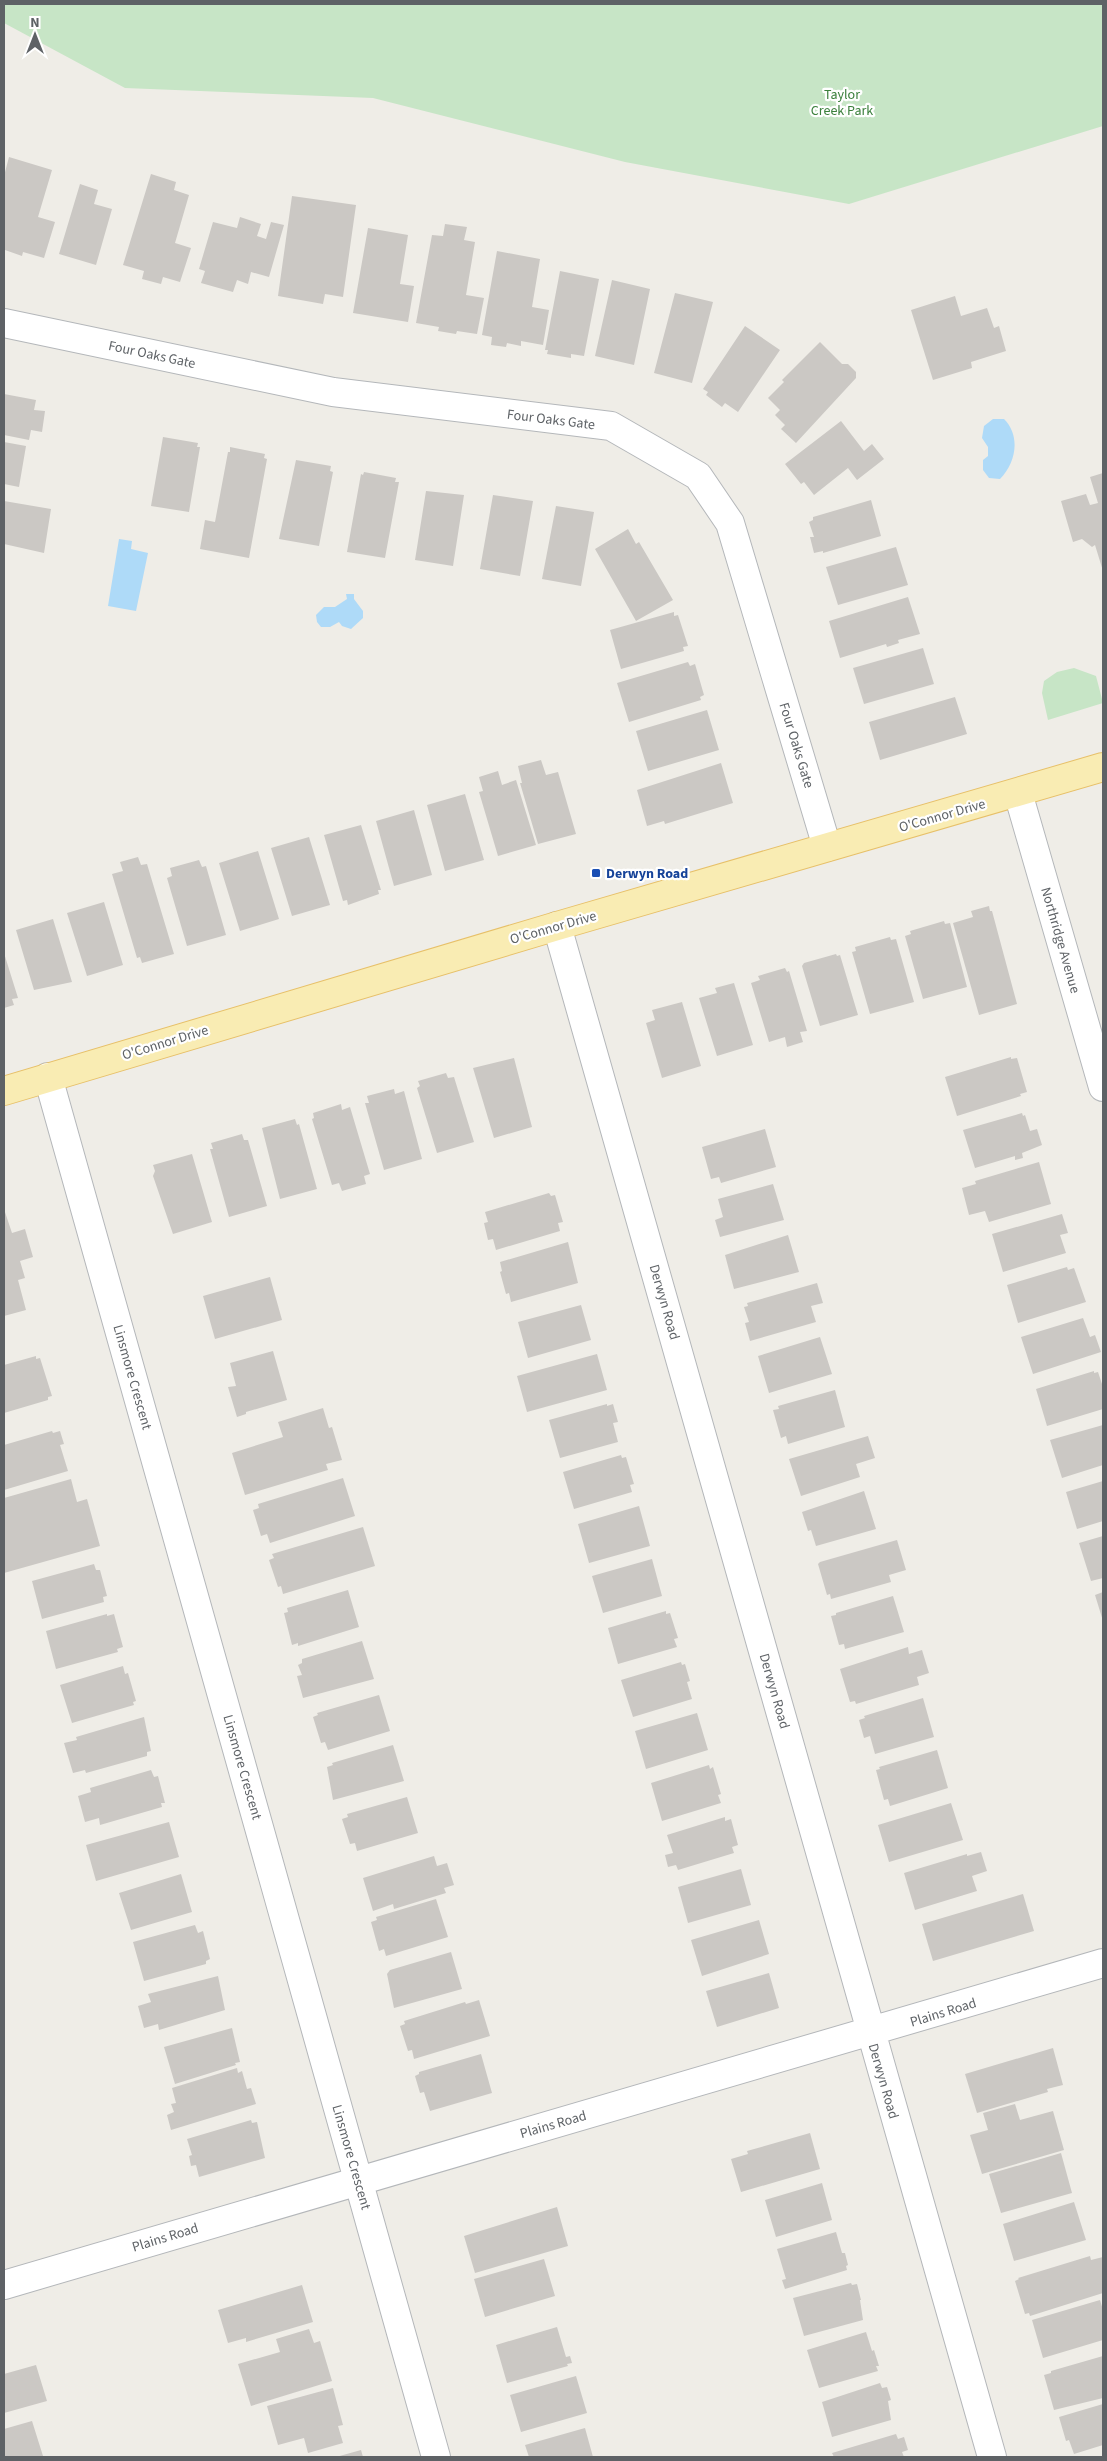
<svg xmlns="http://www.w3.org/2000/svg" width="1107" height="2461" font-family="'Source Sans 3',sans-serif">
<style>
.green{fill:#c7e5c6}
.water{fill:#aedaf8}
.building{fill:#cbc8c4}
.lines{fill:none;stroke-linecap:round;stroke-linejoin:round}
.minor-casing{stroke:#b4b7ba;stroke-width:30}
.major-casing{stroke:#e7c069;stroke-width:30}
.minor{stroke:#fff;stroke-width:28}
.major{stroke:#f9ecb3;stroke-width:28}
.transit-dot{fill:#1a4fb4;stroke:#fff;stroke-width:2}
.labels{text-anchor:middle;stroke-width:4.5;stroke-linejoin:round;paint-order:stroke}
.park-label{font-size:14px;fill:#3c803d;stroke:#fff}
.street-label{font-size:14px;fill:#5e6266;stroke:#fff}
.transit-label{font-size:14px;font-weight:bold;fill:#164399;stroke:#fff;text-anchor:start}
</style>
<rect width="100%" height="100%" fill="#efede7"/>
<path class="green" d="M4,4H1103V126L849,204L625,162L373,98L125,88L4,23Z
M1074,668L1096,676L1103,703L1048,720L1042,693L1044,681L1057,672Z"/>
<path class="water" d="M993,419H1004C1021,436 1016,463 1000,479L989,478L983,470V460L988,456V447L982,438L984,426Z
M119,539L132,541L131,549L148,553L136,611L108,606Z
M346,594H354V599L363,611V618L351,629L342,626L339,622L330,627H321L317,622L316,615L324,607H335L347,599Z"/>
<path class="building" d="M9,157L52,170L38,217L55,222L44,258L23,252L22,256L5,250L4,176Z
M151,174L176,182L174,190L189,195L175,243L191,248L180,282L163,277L161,284L142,279L144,271L123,265Z
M80,184L98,190L94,204L112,209L96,265L59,254Z
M292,196L356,205L343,297L325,294L323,304L278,296Z
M240,217L261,224L257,236L266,239L271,222L284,225L269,277L251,272L248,284L237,280L233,292L201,283L205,271L199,269L213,222L237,228Z
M445,224L467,227L464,240L475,242L466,295L484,298L477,334L457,331L456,334L438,331L439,327L416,323L432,235L443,236Z
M368,228L408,235L400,284L414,286L408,322L353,313Z
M497,251L540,259L532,307L549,310L543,345L521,341V346L507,343L506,347L491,345L492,337L482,335Z
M560,271L599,279L584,356L571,354V358L547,354L548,350H545Z
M612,280L650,289L634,365L595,356Z
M675,293L713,302L692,383L654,373Z
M955,296L961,316L987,308L994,328L999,326L1006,351L971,362L972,368L933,380L911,310Z
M745,326L780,350L738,412L725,403L722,407L706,395L708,392L703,389Z
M820,342L842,364H848L856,372V378L796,443L781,429L785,425L775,415L780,410L768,398L784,382L782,380Z
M4,394L36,400L34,410L45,411L42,432L31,430L29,440L4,435Z
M841,421L864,451L872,444L884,459L857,480L848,468L814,495L804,482L801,484L785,464Z
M163,437L198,443L197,447H200L189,512L151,506Z
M4,442L26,446L19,487L4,484Z
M230,447L265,454L264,458L267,459L249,558L200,549L205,520L215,522L228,452H230Z
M296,460L331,466L330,471L333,472L319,546L279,539Z
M364,472L396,478L395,482H399L385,558L347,552L361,474L363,475Z
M1103,473V571L1095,545L1092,547L1082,539L1073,542L1061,501L1086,494L1090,505L1098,503L1090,477Z
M426,491L464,495L453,566L415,560Z
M493,495L533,501L520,576L480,569Z
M871,500L881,536L823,553V551L814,553L810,537H814L809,522L813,520V517Z
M4,501L51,509L44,553L4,544Z
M556,506L594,512L581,586L542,579Z
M628,529L636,544L639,542L673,600L636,621L595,549Z
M896,547L908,585L838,605L826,567Z
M908,597L920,634L898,640L899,643L887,647L886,644L840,658L829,621Z
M674,612V616L678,615L688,646L683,647L684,651L621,669L610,630Z
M923,648L934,684L864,704L853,668Z
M688,662L690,666L695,664L704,695L700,697L701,700L629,722L617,683Z
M955,697L967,734L880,760L869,722Z
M707,710L719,750L648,771L636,731Z
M541,760L546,775L558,772L576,834L538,844L520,783H522L518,766Z
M721,763L733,803L665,824L664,821L647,826L637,790Z
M498,771L502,785L516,780L536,845L498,856L479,792L483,791L479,777Z
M465,794L484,860L445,871L427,805Z
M414,810L432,875L394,886L376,821Z
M361,825L381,890H378L379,894L348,905L347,900L343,901L324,835Z
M309,837L330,905L292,916L271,848Z
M258,851L279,919L240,931L219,863Z
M138,857L141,865L147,864L174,954L142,963L140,957L137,958L112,874L123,871L120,862Z
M199,860L202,867L206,866L226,935L187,946L167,878L172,876L170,868Z
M104,902L123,965L87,976L67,913Z
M989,906L990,911H992L1017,1004L979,1015L953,923L973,917L971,911Z
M53,919L72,982L34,990L16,930Z
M944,921L945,924L950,923L967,987L923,999L905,936L911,934L910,931Z
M890,937L891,940L896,939L914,1002L870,1014L852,952L856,951L855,947Z
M4,953L18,998L12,999L14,1005L4,1008Z
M836,954L837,956L840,955L858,1015L820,1026L802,966L804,963Z
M785,968L787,972L789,971L807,1031L800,1032L803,1042L787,1047L785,1037L769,1042L751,983L760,980L758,976Z
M734,983L753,1045L717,1056L699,998L717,993L715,988Z
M682,1002L701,1066L662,1078L646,1023L655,1020L652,1010Z
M1011,1057V1059L1017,1058L1027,1092L1020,1094L1021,1096L957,1116L945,1077Z
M514,1058L532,1127L494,1138L473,1068Z
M446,1073L448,1078L454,1077L474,1142L437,1153L417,1088L420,1086L418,1081Z
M394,1089L395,1094L404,1091L422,1159L384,1170L365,1103H369L367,1096Z
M341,1104L342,1110L350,1107L370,1174L364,1176L366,1184L342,1191L339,1183L332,1185L312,1119L314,1118L313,1113Z
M1022,1113L1023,1116L1025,1115L1030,1131L1037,1129L1042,1145L1022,1153L1023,1158L1015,1160V1156L975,1168L963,1130Z
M295,1119L297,1125L299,1124L317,1189L280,1199L262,1128Z
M765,1129L776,1167L721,1183L719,1177L711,1179L702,1147Z
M242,1134L244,1140H248L267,1206L229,1217L210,1149H213L211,1143Z
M192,1154L212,1222L173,1234L153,1176L155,1171L153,1165Z
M1039,1162L1051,1204L989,1222L985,1211L969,1215L962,1188L976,1184L975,1181Z
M773,1184L784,1220L720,1237L715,1220L723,1217L718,1199Z
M549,1193L551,1196L555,1195L563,1222L558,1223L560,1231L496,1250L493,1239L488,1240L484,1223L488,1222L485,1212Z
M4,1209L12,1233L25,1229L33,1257L20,1261L25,1278L18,1280L26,1310L4,1316Z
M1062,1214L1068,1233L1060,1235L1066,1253L1003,1272L992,1234Z
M788,1235L799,1272L734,1289L725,1255Z
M568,1242L578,1283L511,1302L509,1293L506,1294L500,1272L502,1271L500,1262Z
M1067,1267L1068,1270L1074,1268L1086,1302L1018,1323L1007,1285Z
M270,1277L282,1320L215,1339L203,1296Z
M817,1283L823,1303L811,1306L816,1322L750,1341L745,1323L749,1322L744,1307L748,1306L747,1303Z
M581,1305L591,1340L528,1358L518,1322Z
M1083,1318L1090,1337L1095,1335L1101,1352L1033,1374L1021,1337Z
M820,1337L832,1374L769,1393L758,1356Z
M273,1351L287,1400L246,1412V1414L237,1417L228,1387L236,1386L230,1363Z
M597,1354L607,1390L527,1412L517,1376Z
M36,1356V1359L40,1358L52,1396L48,1397V1400L4,1413V1365Z
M1094,1371V1373L1098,1372L1103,1387V1409L1047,1426L1036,1389Z
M835,1390L845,1427L788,1444L786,1436L781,1438L773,1410L779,1409L778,1406Z
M607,1404V1406L613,1404L618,1422L613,1423L618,1442L560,1458L549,1420Z
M323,1408L329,1428L332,1427L342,1460L326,1464L328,1470L245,1495L232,1453L283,1437L278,1422Z
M1103,1425V1465L1062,1478L1050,1440Z
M52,1431L53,1433L60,1431L64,1444L60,1445L68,1471L4,1490V1445Z
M868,1436L875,1458L856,1464L860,1477L801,1496L789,1459Z
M621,1455L622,1458L626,1457L634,1484L630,1485L632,1492L574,1509L563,1472Z
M343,1478L355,1516L270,1543L267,1534L261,1536L253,1510L259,1508L258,1504Z
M71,1479L77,1502L87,1499L100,1546L4,1573V1498Z
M1103,1481V1521L1077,1529L1066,1492Z
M864,1491L876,1529L816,1546L811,1530L808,1531L802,1512Z
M639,1506L650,1546L589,1563L578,1524Z
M363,1527L375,1566L283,1594L281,1586L278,1587L269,1560L274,1558L272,1554Z
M1103,1536V1578L1091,1581L1079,1543Z
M897,1540L906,1570L889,1575L891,1582L831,1599L830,1594L827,1595L818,1564L820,1562Z
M652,1559L662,1596L603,1613L592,1576Z
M94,1564L96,1570H100L107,1596L103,1597L104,1602L42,1619L32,1581Z
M348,1590L359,1627L298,1646V1643L292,1645L284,1613L288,1612L287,1608Z
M1103,1592V1621L1095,1595Z
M893,1596L904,1632L845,1649L844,1644L839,1645L831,1616L836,1615V1613Z
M666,1611V1614L670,1613L678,1638L674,1639L677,1647L618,1664L608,1628Z
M107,1614V1616L114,1614L123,1647L117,1649L118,1652L56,1669L46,1631Z
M362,1641L374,1679L303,1698L297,1676L302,1675L298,1665L302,1663V1659Z
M908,1647L909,1654L922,1650L929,1673L917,1677L919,1685L856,1704L855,1701L850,1702L840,1669Z
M681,1662L682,1665L685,1664L690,1681L687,1682L692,1699L633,1717L621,1680Z
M123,1666L125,1674L128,1673L136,1701L133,1702L134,1705L72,1723L60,1685Z
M379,1695L390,1731L328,1750L325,1742L321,1743L313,1717L318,1715L317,1713Z
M923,1698L934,1737L875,1754L870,1736L864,1738L859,1720L865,1718L864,1716Z
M697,1713L708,1750L646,1769L635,1731Z
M144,1717L151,1751L147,1752V1756L86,1773L85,1770L73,1773L64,1743L77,1740L76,1737Z
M393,1745L404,1781L333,1800L327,1767L333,1765L332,1763Z
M937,1750L948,1788L890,1806L888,1799L884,1800L876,1770L880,1769L879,1767Z
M709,1765L710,1769L713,1767L721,1794L718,1795L721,1803L662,1821L651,1783Z
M151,1770L154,1777L158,1776L165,1803H161L162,1807L100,1825L99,1818L85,1822L78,1796L91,1792L90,1788Z
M407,1797L418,1833L357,1851L355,1843L350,1844L342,1819L348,1817L347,1814Z
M951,1803L963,1840L889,1862L878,1825Z
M725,1817V1821L731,1819L738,1845L732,1847L734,1853L678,1870L676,1865L668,1867L665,1855L673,1853L667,1835Z
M169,1822L179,1857L96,1881L86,1845Z
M981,1852L987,1871L972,1876L977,1891L915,1910L904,1873L967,1854V1856Z
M434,1856L437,1866L447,1863L454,1885L444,1888L446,1893L394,1909L393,1904L373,1911L363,1878Z
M741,1869L751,1905L688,1923L678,1887Z
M181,1874L192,1912L131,1930L119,1893Z
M1023,1894L1034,1931L933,1961L922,1924Z
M436,1899L448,1937L386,1956L384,1949L379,1951L371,1922L377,1920L376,1917Z
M759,1920L769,1954L702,1976L691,1940Z
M195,1925L198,1933L203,1931L210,1959L206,1961V1964L144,1981L133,1942Z
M451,1952L462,1989L394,2008L387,1974L390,1970Z
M769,1973L779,2008L717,2027L706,1991Z
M218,1976L225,2010L159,2030L158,2024L144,2028L138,2006L151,2002L148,1994Z
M479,2000L490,2036L414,2059L412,2050L408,2051L400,2026L405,2024L404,2021L465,2002L466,2004Z
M232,2028L240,2062L235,2063L236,2065L175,2084L164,2047Z
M1053,2048L1063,2085L1047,2089L1048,2092L977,2113L965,2074Z
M481,2054L492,2093L430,2111L424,2092L420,2093L415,2076L419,2074V2072Z
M237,2068L238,2073L242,2071L247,2089L251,2088L256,2104L171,2130L167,2115L174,2112L171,2104L176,2103L172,2088Z
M1015,2104L1020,2120L1053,2111L1064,2150L982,2174L970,2135L988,2130L983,2113Z
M251,2120L252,2123L257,2122L265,2158L199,2177L196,2165L191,2166L189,2156L192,2155L187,2139Z
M810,2133L820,2169L741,2192L731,2159L748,2154L747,2151Z
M1061,2153L1072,2193L1001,2213L989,2174Z
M822,2183L832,2220L776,2237L765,2200Z
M1074,2202L1086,2240L1014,2261L1003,2224Z
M557,2207L568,2246L475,2273L464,2236Z
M836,2232L842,2253H845L848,2265L846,2266L847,2270L785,2289L782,2280L786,2279L777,2249Z
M1090,2256L1091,2260L1103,2257V2293L1030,2316L1029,2313L1025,2314L1015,2281L1019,2279L1018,2278Z
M544,2259L555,2296L485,2317L474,2279Z
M851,2283L852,2285L857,2284L861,2300H860L863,2320L804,2336L793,2298Z
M302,2285L313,2322L246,2342V2338L228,2343L218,2310Z
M1100,2300L1103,2310V2340L1043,2358L1032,2320Z
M557,2327L566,2357L570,2356L572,2363L567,2364L568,2366L507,2383L496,2345Z
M309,2329L314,2343L320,2341L332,2381L251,2406L238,2364L280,2352L276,2339Z
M866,2332L872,2351L874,2350L879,2366H876L878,2371L819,2388L807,2350Z
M1103,2356V2398L1054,2410L1044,2375L1051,2373V2371Z
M36,2365L47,2401L4,2413V2374Z
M576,2376L587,2413L521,2432L510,2395Z
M880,2383L882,2388L887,2387L891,2400L888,2401L891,2420L832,2437L822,2402Z
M333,2388L343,2425L338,2426L343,2443L308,2453L304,2438L278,2445L267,2406Z
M1103,2404V2445L1074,2454L1069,2440L1066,2441L1059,2417Z
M32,2421L43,2456L4,2457V2429Z
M585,2428L593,2457H529L525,2445Z
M896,2434L898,2439L904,2437L908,2450L902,2452L904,2457H834L832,2453Z
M361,2450L363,2457H336Z"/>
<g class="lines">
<g class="minor-casing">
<path id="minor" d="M4,323L333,392L611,426L698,476L730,523L827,847
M1018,793L1103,1087
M557,926L992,2457
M48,1077L436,2457
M4,2285L1103,1963"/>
</g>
<g class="major-casing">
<path id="major" d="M4,1091L557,926L1103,767"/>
</g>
<use href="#minor" class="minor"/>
<use href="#major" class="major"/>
</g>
<rect class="transit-dot" x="591" y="868" width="10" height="10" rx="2.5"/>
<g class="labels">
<g class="park-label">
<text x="842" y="99">Taylor<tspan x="842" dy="16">Creek Park</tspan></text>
</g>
<g class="street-label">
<text transform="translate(152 354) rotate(12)" y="5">Four Oaks Gate</text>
<text transform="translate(551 419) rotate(7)" y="5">Four Oaks Gate</text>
<text transform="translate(797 745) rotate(73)" y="5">Four Oaks Gate</text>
<text transform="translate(942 815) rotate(-16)" y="5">O'Connor Drive</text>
<text transform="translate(553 927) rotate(-16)" y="5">O'Connor Drive</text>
<text transform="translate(1061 940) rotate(74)" y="5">Northridge Avenue</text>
<text transform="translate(165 1042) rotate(-17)" y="5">O'Connor Drive</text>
<text transform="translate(665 1302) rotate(74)" y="5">Derwyn Road</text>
<text transform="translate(133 1377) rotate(74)" y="5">Linsmore Crescent</text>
<text transform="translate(775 1691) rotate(74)" y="5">Derwyn Road</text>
<text transform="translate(243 1767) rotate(74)" y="5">Linsmore Crescent</text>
<text transform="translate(943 2012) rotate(-17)" y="5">Plains Road</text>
<text transform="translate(884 2081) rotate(74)" y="5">Derwyn Road</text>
<text transform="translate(553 2124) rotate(-16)" y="5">Plains Road</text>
<text transform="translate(352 2157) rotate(74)" y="5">Linsmore Crescent</text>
<text transform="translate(165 2237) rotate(-17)" y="5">Plains Road</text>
</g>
<g class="transit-label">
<text x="606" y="878">Derwyn Road</text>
</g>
</g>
<rect width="1107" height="2461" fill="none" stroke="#5e6266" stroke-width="10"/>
<g transform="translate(35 35)" stroke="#ffffff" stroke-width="4" paint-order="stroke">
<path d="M0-4L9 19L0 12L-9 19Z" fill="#5e6266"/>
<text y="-8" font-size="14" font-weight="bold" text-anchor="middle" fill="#5e6266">N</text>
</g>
</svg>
